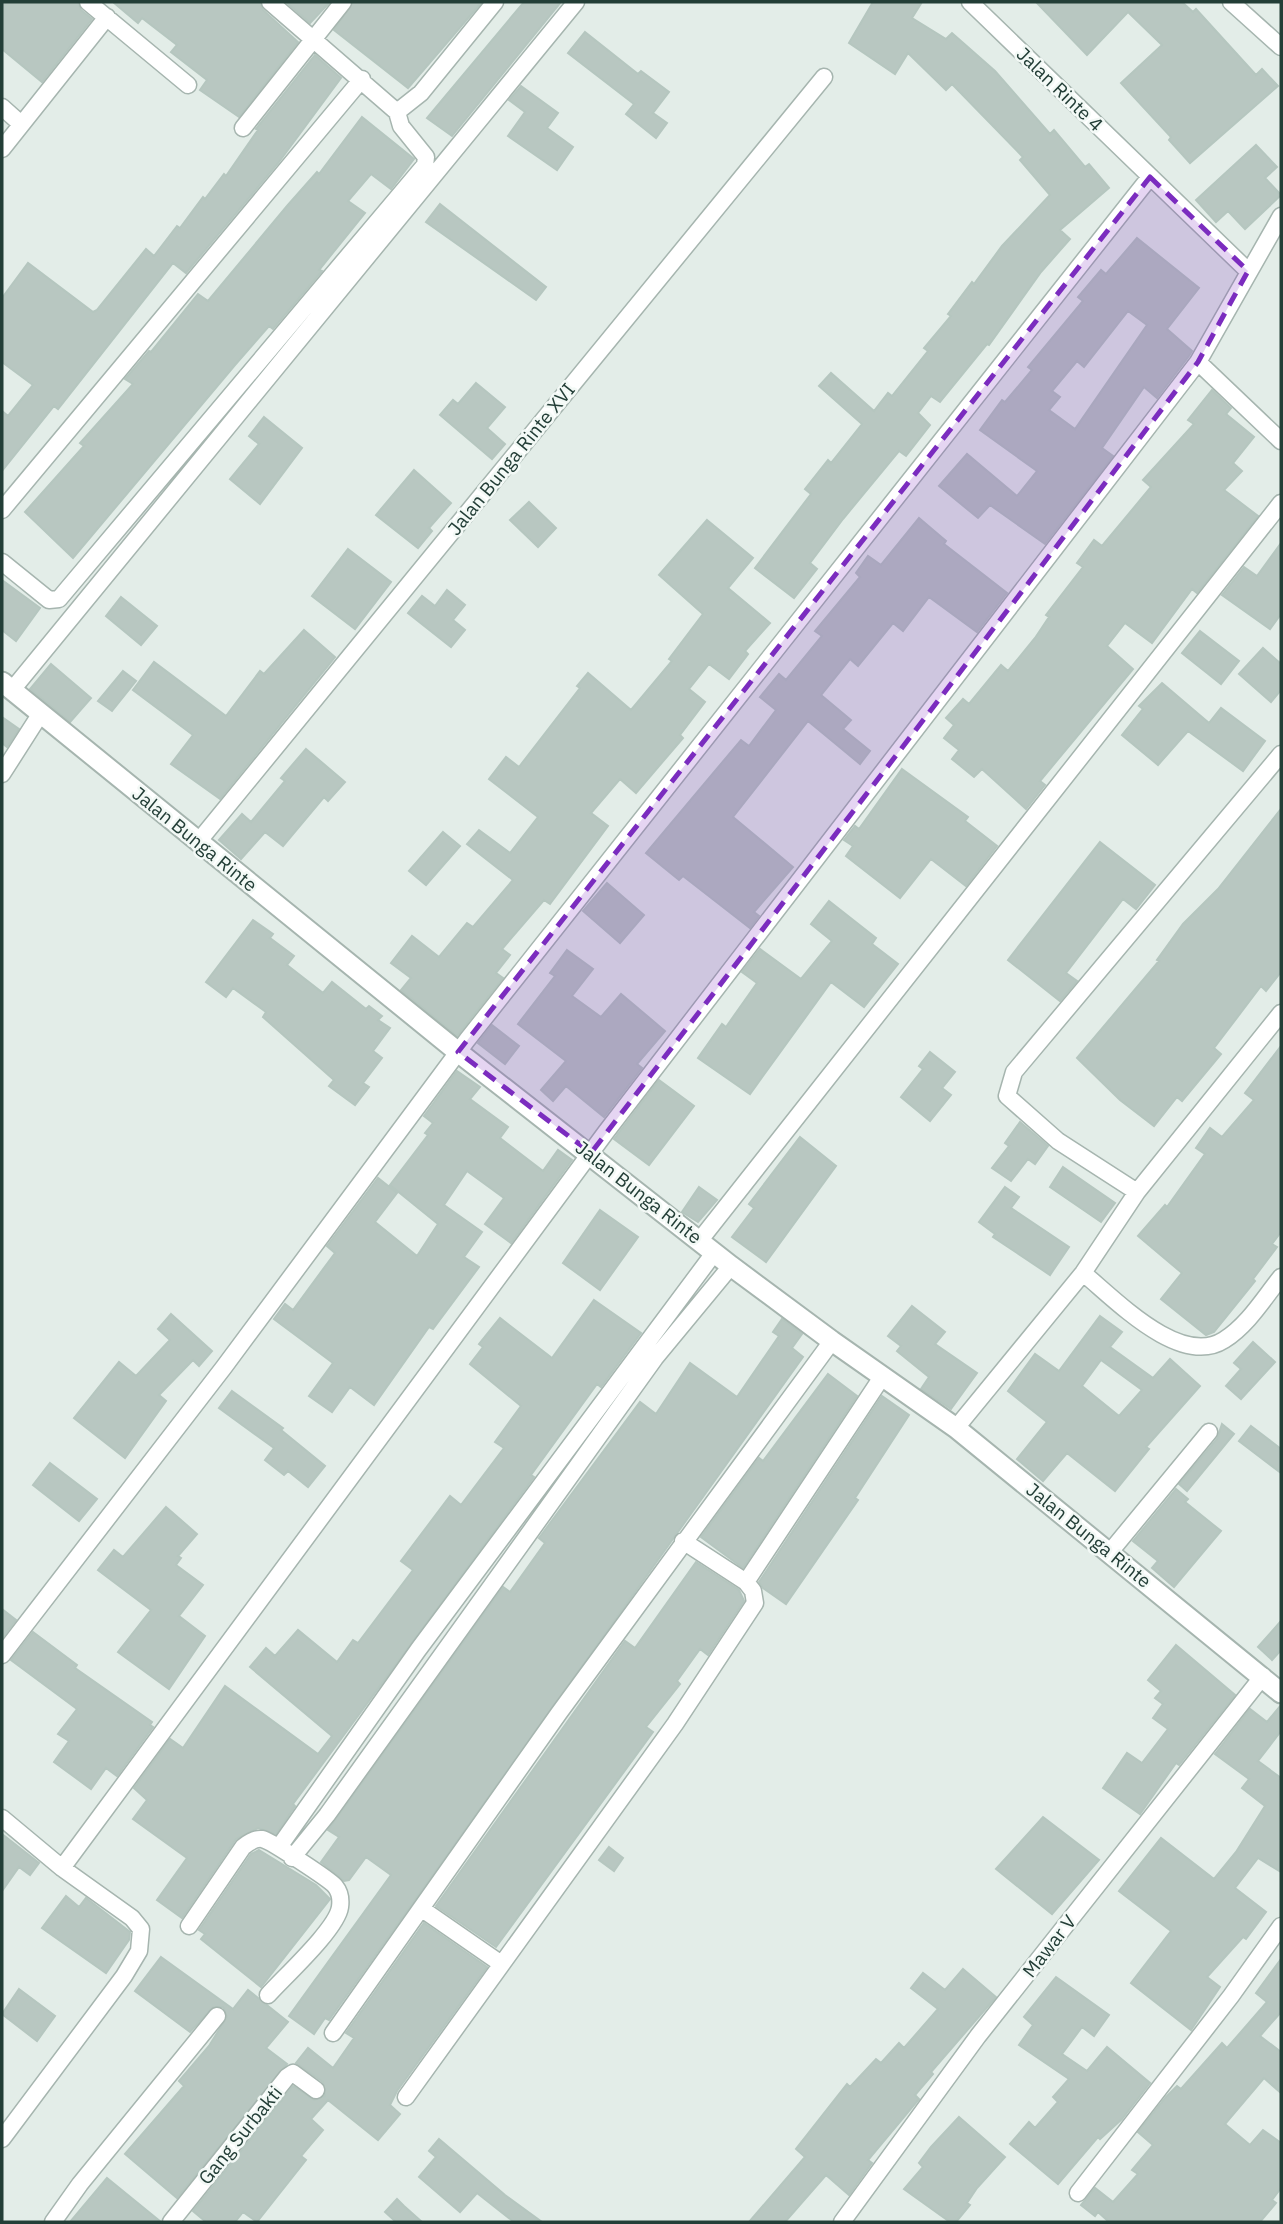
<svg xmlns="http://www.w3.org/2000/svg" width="1283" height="2224" font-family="'IBM Plex Sans',sans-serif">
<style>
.building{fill:#b8c7c1;stroke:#b5c6bf;stroke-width:2;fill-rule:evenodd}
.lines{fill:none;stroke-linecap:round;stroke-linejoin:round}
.minor-casing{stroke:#a6b5af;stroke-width:19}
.tertiary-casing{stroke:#a6b5af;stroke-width:23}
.minor{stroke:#fff;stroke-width:16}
.tertiary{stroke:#fff;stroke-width:19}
.marked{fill:#7b2cbf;fill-opacity:0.2;stroke:#7b2cbf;stroke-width:5;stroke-dasharray:14 9;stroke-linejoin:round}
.labels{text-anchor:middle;stroke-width:5;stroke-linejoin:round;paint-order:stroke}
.street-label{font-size:19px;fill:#233e37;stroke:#f3f9f6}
</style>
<rect width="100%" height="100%" fill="#e3ede8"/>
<path class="building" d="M2,2H78L81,10L92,19L42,82L2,49Z
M113,2H260L263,10L298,42L239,117L200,90L207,80L171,52L177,45L142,18L138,23Z
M286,2H330L310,23Z
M353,2H482L408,88L334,30Z
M524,2H561L452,136L427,118Z
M873,2H922L912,18L946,39L952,33L995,71L1050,134L1054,130L1085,167L1089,164L1109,188L1060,230L1070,239L1041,272L989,345L987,344L940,402L931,396L918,413L930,425L906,456L899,451L843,519L810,563L817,569L794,598L755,568L811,494L805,489L828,460L831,463L862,424L819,386L831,373L874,411L888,393L892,396L928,351L924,348L951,316L948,314L972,282L974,284L1002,246L1050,195L1020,160L1023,157L952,84L946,90L908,53L895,74L849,43Z
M1036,2H1182L1193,12L1196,9L1256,75L1262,69L1278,86L1190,163L1169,140L1171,137L1121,83L1162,45L1128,12L1087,55Z
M585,32L638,74L641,71L669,92L653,113L667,123L656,138L626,114L634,104L568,53Z
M315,55L341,78L279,162L186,273L173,263L58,409L54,406L2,471V411L8,416L33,385L2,362V298L28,263L93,312L97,310L146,249L154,256L177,226L180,228L203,197L205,199L224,174L226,176L258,130L256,129Z
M521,86L558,113L547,128L573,147L557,170L508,136L525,112L509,100Z
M362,117L414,159L391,189L371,174L348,201L365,213L319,270L322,271L273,329L269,326L235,365L73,558L25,512L84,446L80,443L133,384L125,379L149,351L151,352L198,294L208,301L287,206L317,172L319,174Z
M1256,145L1277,167L1265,178L1281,195L1245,229L1228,211L1216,222L1196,200Z
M440,204L546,287L536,300L426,222Z
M1137,238L1199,288L1167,329L1192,351L1189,356L1157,398L1144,387L1102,448L1113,456L1045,544L990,505L978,518L939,486L967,454L1017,496L1037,471L980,430L1002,400L1005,402L1032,370L1028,367L1083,301L1078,297L1101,270L1106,274ZM1128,311L1147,325L1075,429L1049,410L1060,397L1052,391L1077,361L1084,367Z
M476,383L505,407L487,428L505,444L492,459L440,415L453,400L458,404Z
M1212,390L1231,408L1226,414L1254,437L1233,463L1242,471L1224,490L1258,516L1197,593L1192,589L1152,643L1125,623L1107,646L1133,669L1040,781L1045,785L1026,809L982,769L974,777L952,759L959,750L944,738L954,725L946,718L963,699L969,704L1001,665L1008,671L1035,638L1049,617L1046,615L1083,567L1077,563L1094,540L1102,546L1151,487L1143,480L1194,424L1188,420Z
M264,417L302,448L260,504L230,479L259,444L249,436Z
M414,470L451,503L429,528L432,531L418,548L376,515Z
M529,502L556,528L538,547L510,520Z
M919,518L946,541L944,544L1007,593L977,632L929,597L903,631L893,623L858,666L850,659L821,695L851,720L843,729L870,751L860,764L808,721L733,817L793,867L754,912L759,916L750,928L683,876L679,880L646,853L741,740L749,746L776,710L760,697L779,674L786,680L822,636L815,631L860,577L856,573L868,556L881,565Z
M707,520L753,558L728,588L770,623L745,651L748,654L729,679L709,664L689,689L705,702L680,735L683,738L636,793L620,779L591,813L608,826L550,904L544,900L502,949L510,955L496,973L503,978L457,1036L401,990L411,978L391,963L412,936L439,957L467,923L473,927L513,880L467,844L479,830L510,853L538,817L489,779L506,757L519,767L580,688L577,686L588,673L631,710L672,661L669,659L703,614L659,575Z
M1281,543V614L1270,629L1222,595L1244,567L1257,576Z
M348,549L391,582L355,629L312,596Z
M2,580L40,608L16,641L2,630Z
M447,590L465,605L453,620L465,630L451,647L408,613L422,596L435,606Z
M121,597L157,626L141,645L106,616Z
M304,630L335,657L220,799L171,764L193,735L133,690L154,662L226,716L260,671L264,674Z
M1200,631L1239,661L1221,684L1182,653Z
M1263,648L1281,664V690L1271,702L1239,674Z
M51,664L91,698L70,722L30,689Z
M123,671L136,681L112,711L98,701Z
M1162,683L1209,723L1221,708L1265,741L1243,771L1188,731L1158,765L1122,735L1143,709L1139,706Z
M2,717L19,729L7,747L2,743Z
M306,749L345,782L328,801L324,797L283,846L265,832L241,859L219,840L242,814L251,822L285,781L281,778Z
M902,769L968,817L965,821L997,846L966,886L931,859L900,898L846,856L853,846L844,840L855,826L859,829Z
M1281,809V972L1266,991L1261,986L1214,1048L1221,1054L1182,1101L1177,1097L1154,1126L1120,1100L1077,1058L1159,961L1157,960L1183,924L1218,889Z
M443,832L460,846L426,885L409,871Z
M1100,842L1155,885L1136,909L1123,899L1066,973L1077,981L1060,1001L1008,960Z
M607,883L644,915L620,943L583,911Z
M829,901L876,938L872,944L898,964L864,1007L831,982L750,1094L698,1058L722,1024L726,1027L757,983L742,972L760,949L801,979L832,941L811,924Z
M253,920L273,934L270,938L294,956L287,965L323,993L332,982L366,1009L369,1006L382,1016L378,1020L390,1028L373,1051L382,1058L363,1083L369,1087L355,1105L329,1086L334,1080L263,1017L266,1012L233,988L226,997L206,982Z
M567,950L593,969L572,996L601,1017L621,994L665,1031L637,1064L642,1068L604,1117L566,1086L553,1101L541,1090L566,1061L518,1024L555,976L550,973Z
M492,1025L519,1046L505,1064L478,1043Z
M1281,1046V1232L1272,1244L1277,1247L1253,1279L1255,1281L1214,1332L1206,1335L1161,1299L1182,1273L1138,1236L1165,1205L1167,1207L1205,1154L1196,1148L1210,1128L1222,1137L1254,1100L1245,1093Z
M930,1052L955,1072L942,1088L951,1095L930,1121L901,1097L923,1069L919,1066Z
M457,1071L480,1087L470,1099L508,1127L500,1138L543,1171L558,1150L572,1160L511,1243L485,1224L504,1198L467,1171L444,1205L482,1232L464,1257L479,1267L433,1329L429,1327L374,1405L350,1387L332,1412L309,1396L333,1363L274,1319L285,1304L293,1310L335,1253L327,1246L378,1178L397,1193L375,1222L417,1256L438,1224L390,1185L428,1135L425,1133L433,1123L424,1116Z
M659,1080L694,1106L649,1165L614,1139Z
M1020,1122L1048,1146L1035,1164L1028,1159L1011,1181L992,1168L1009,1146L1005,1143Z
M800,1137L836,1166L766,1262L732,1237L754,1208L749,1204Z
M1063,1167L1115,1203L1101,1222L1050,1187Z
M699,1187L717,1200L698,1222L682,1212Z
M1005,1187L1019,1197L1011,1208L1069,1247L1050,1275L993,1237L995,1234L979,1222Z
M600,1210L638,1237L600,1290L563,1263Z
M594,1300L641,1333L601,1387L597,1384L531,1475L534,1477L293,1804L295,1806L276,1834L258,1828L236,1839L182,1918L157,1900L187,1858L133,1819L147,1800L134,1788L170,1739L183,1748L225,1686L318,1754L332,1736L250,1667L266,1648L275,1656L298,1630L337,1662L353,1640L358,1643L413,1570L401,1561L450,1496L461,1505L504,1448L495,1442L521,1406L470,1364L483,1347L479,1344L500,1318L552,1358Z
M912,1306L945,1332L935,1344L977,1373L951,1409L921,1389L929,1377L897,1351L901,1346L888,1336Z
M171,1314L212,1351L199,1366L193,1360L159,1395L166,1401L125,1458L74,1418L119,1362L136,1376L170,1340L158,1329Z
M1100,1316L1122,1332L1110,1347L1153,1378L1170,1359L1200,1386L1146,1447L1149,1449L1115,1491L1067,1453L1043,1481L1017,1459L1047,1422L1008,1391L1035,1354L1059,1371ZM1101,1360L1142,1390L1119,1416L1082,1386Z
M782,1319L802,1334L792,1348L803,1357L329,2020L325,2018L314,2034L289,2016L391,1875L366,1857L349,1880L344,1881L321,1862L339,1837L328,1830L503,1587L510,1592L545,1543L539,1538L640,1402L656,1414L690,1363L737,1397L779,1336L773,1332Z
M1253,1342L1275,1362L1241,1399L1226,1386L1241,1369L1234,1363Z
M828,1374L857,1396L743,1568L701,1537L759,1458L763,1461Z
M232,1391L283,1428L281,1430L325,1466L308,1487L288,1471L284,1475L265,1460L274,1448L219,1408Z
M882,1396L909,1415L855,1498L858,1500L786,1604L763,1588L759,1582Z
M1222,1424L1234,1434L1187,1491L1179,1484L1217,1439Z
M1251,1426L1281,1449V1473L1239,1441Z
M50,1463L97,1499L79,1521L33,1485Z
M1176,1489L1188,1499L1185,1502L1221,1531L1174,1587L1152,1568L1158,1561L1133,1541Z
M166,1507L197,1534L178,1556L181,1558L176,1565L203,1585L179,1616L205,1636L169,1689L118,1652L151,1610L98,1570L114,1550L123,1557Z
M696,1562L739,1590L744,1601L708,1655L700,1649L677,1681L680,1684L646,1727L653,1732L496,1947L436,1906L625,1641L635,1648Z
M2,1609L16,1620L2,1638Z
M1281,1621V1650L1272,1660L1258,1647Z
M33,1632L77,1665L75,1668L152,1722L150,1725L153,1727L117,1776L106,1768L91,1789L54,1762L69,1741L58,1734L77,1709L11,1660Z
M1176,1645L1235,1695L1179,1765L1176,1763L1140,1814L1103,1788L1127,1753L1142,1763L1168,1729L1153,1718L1163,1704L1155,1698L1161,1691L1148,1680Z
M1281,1705V1731L1258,1761L1281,1778V1872L1258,1858L1235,1888L1266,1912L1246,1939L1243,1937L1207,1977L1220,1987L1191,2030L1131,1983L1171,1931L1119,1891L1161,1838L1214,1879L1236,1852L1265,1806L1242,1788L1249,1779L1215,1754L1250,1709L1267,1722Z
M1043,1817L1099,1860L1052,1914L996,1869Z
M2,1834L39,1863L30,1875L19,1867L2,1891Z
M609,1847L623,1858L614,1871L599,1860Z
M259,1850L316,1885L330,1899L261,1987L201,1939L205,1934L199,1930L251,1854Z
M66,1896L79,1907L86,1898L130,1932L129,1940L106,1973L42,1928Z
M424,1923L487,1967L397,2091L390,2105L400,2114L378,2140L328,2100L311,2119L323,2130L301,2156L306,2160L257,2222L243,2212L235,2222H206L193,2211L293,2086L314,2100L325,2096L323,2082L296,2063L308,2048L333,2068L354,2038L346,2033Z
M161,1957L233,2009L248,1990L288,2022L266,2048L287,2064L177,2198L125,2154L184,2086L179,2081L209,2046L227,2017L223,2007H213L190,2032L135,1991Z
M1281,1959V2012L1260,2036L1281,2052V2093L1264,2078L1225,2124L1250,2145L1263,2130L1281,2143V2188L1272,2200L1276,2203L1260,2222H1109L1098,2212L1095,2216L1081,2205L1095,2188L1113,2202L1138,2174L1132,2170L1153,2145L1138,2132L1166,2097L1177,2086L1181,2089L1222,2043L1227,2048L1267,2002L1256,1993Z
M963,1969L996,1997L931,2072L933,2074L915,2095L919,2099L868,2160L872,2163L849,2195L826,2175L785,2222H749L805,2157L796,2149L847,2084L850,2087L876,2059L881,2063L899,2043L904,2048L938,2009L911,1988L923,1973L945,1990Z
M1056,1977L1109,2015L1094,2036L1082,2027L1062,2054L1087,2071L1107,2047L1150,2083L1122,2119L1100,2139L1098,2137L1058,2184L1010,2144L1029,2122L1035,2128L1058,2102L1053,2097L1069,2079L1019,2045L1033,2025L1024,2017Z
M19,1989L55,2016L37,2041L2,2014Z
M959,2117L1005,2157L977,2188L967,2203L970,2205L956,2222H950L904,2189L923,2167L919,2163L931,2147Z
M439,2139L505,2195L542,2222H514L477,2193L460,2212L419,2177L436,2157L429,2151Z
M107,2178L161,2222H70Z
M397,2199L404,2206L422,2222H396L385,2212Z"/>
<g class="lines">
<g class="minor-casing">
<path id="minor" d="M88,2L188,85
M970,2L1248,271
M1231,2L1281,47
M2,107L21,124
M397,112L421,93L495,2
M243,128L343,2
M2,149L107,17
M1198,362L1281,441
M2,510L362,79
M2,562L49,600L59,599L425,165L426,157L401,126L397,112L270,2
M12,690L576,2
M2,774L41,713
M198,842L824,77
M1137,1192L1281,1013
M700,1240L1281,503
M1083,1273C1115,1299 1180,1368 1224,1340C1248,1325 1264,1298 1281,1277
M956,1428L1083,1273L1137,1192L1058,1141L1007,1096L1014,1072L1281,754
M1110,1552L1209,1432
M746,1582L882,1377
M2,1655L224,1367L467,1040L1150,177
M2,1818L62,1868L132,1918L141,1929L139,1951L124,1976L2,2139
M279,1847L418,1650L714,1253
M292,1858L327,1815L655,1358L731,1266
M62,1868L606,1132L1198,362L1281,216
M422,1909L500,1963
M189,1926L243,1847C248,1843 255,1838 262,1839C270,1840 330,1880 335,1886C340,1892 341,1900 340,1907C337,1929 284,1977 268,1995
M333,2033L559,1713L832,1341
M406,2097L675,1724L755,1603L753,1591L746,1582L683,1541
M1078,2193L1231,1996L1281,1926
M53,2222L80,2184L217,2016
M171,2222L287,2077L293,2073L316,2090
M842,2222L978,2036L1263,1676"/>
</g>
<g class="tertiary-casing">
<path id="tertiary" d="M2,682L458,1052L731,1266L832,1341L956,1428L1281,1693"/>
</g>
<use href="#minor" class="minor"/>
<use href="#tertiary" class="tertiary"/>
</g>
<path class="marked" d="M1150,177L1248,271L1198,362L591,1153L458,1052Z"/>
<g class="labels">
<g class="street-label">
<text transform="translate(1060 89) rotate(44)" y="7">Jalan Rinte 4</text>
<text transform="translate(511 459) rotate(-51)" y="7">Jalan Bunga Rinte XVI</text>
<text transform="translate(195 839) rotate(39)" y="7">Jalan Bunga Rinte</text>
<text transform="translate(639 1192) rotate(38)" y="7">Jalan Bunga Rinte</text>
<text transform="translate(1089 1535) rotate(39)" y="7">Jalan Bunga Rinte</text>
<text transform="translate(1049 1946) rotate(-52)" y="7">Mawar V</text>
<text transform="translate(240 2135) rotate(-51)" y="7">Gang Surbakti</text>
</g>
</g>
<rect width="1283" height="2224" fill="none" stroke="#233e37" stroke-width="7"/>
</svg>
